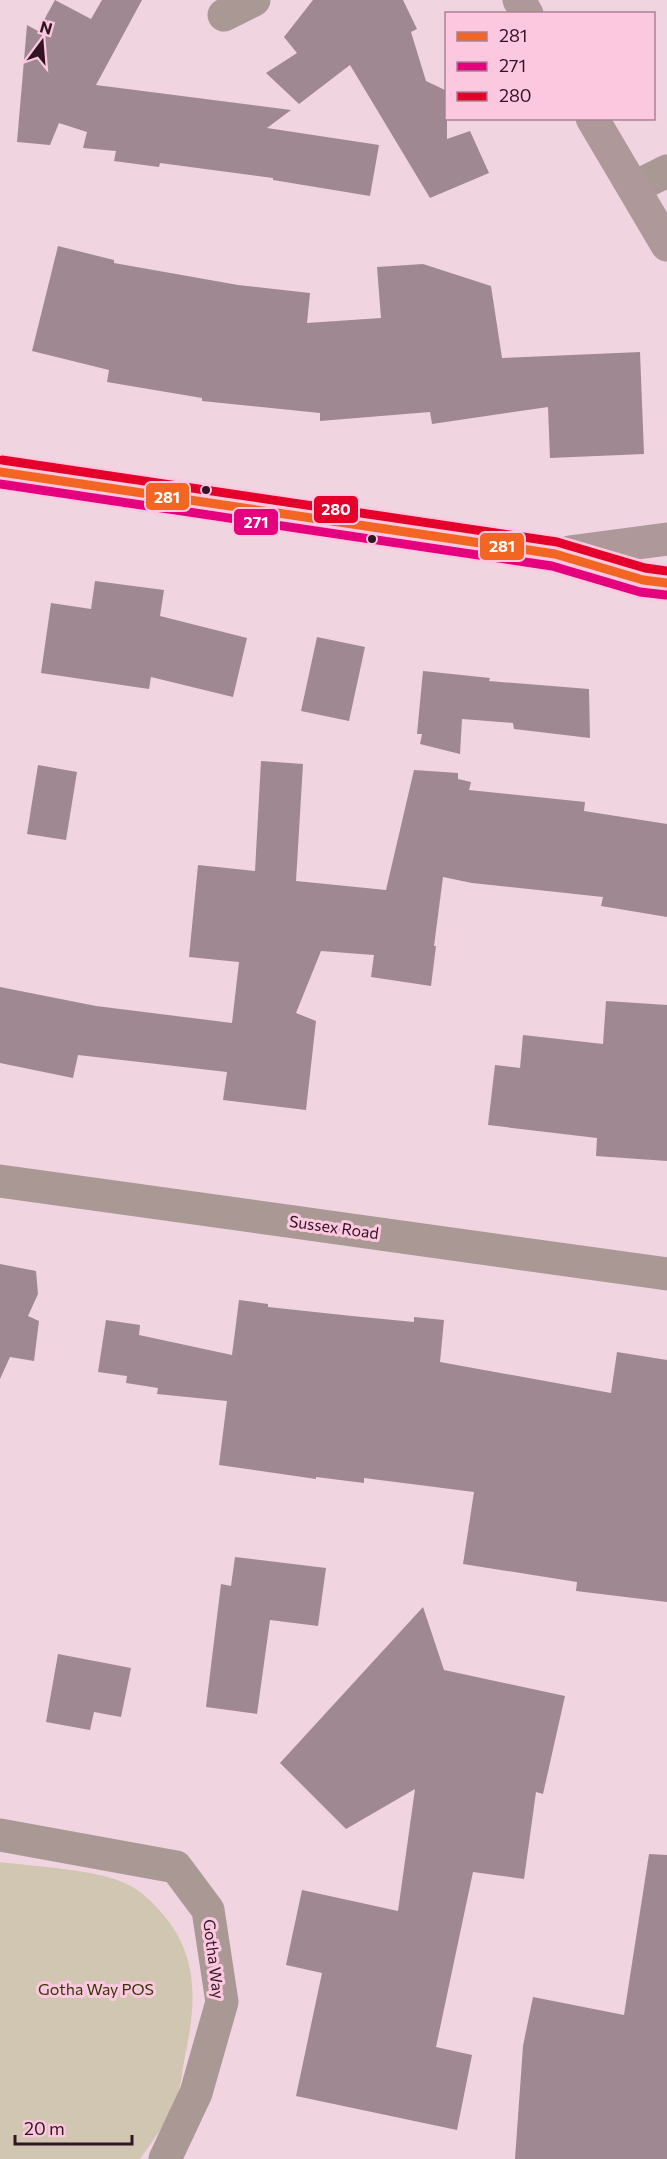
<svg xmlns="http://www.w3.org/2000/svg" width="667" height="2159" font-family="Commissioner,sans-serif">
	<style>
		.green { fill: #d1c6b1 }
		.building { fill: #9f8892 }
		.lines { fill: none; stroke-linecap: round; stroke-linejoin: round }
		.minor { stroke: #aa9895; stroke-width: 33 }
		.major { stroke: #af9899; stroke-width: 33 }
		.bus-1-casing { stroke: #fcc8df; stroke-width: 14 }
		.bus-2-casing { stroke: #fcc8df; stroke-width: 14 }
		.bus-3-casing { stroke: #fcc8df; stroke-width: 14 }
		.bus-1 { stroke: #f26522; stroke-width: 9 }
		.bus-2 { stroke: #e5007d; stroke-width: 9 }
		.bus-3 { stroke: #e4002b; stroke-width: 9 }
		.bus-dot { fill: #331424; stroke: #fcc8df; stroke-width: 2 }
		.labels { text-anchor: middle; stroke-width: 6; stroke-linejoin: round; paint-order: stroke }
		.street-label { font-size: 16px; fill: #331424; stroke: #fcc8df }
		.park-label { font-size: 16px; fill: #353604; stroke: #fcc8df }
		.line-badge { stroke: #fcc8df; stroke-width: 2 }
		.badge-label { font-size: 16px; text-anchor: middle; font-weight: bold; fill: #fff }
	</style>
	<rect width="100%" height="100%" fill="#f0d4e0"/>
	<path class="green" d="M0,1862C37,1867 97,1869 129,1885C141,1891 151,1901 160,1911C201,1956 196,2006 184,2061C182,2073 181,2085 177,2097C170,2119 153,2140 140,2159H0Z"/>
	<path class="building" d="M55,0L91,19L102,0H142L96,85L291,110L267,128L379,145L370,196L273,180V178L160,163L159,167L114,161L116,151L83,148L87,132L59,123L50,145L17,142L27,25L38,31Z
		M313,0H403L417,29L411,32L426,81L447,91V139L470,131L489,173L430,198L350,65L299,104L266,73L297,53L284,37Z
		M58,246L114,260V263L238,285L310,293L307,323L381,318L377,267L423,264L491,286L502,358L640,352L644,454L550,458L548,407L432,424L430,412L320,421V413L202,401V398L107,382L109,370L32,351Z
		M95,581L164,590L160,616L247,638L233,697L151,677L149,689L41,673L51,603L91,609Z
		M317,637L365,647L349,721L301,711Z
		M423,671L490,678L489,681L589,689L590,738L514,729L513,723L462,719L460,754L420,744L422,734H417Z
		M261,761L303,764L296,881L386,890L414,770L458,773V779L471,782L469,790L585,802L584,811L667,824V917L601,906L603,897L472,883L443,877L434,946H436L431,986L371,977L374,955L321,951L296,1013L316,1021L306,1110L223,1100L227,1072L78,1055L73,1078L0,1063V987L96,1006L232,1023L239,962L189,957L198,865L255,871Z
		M38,765L77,772L66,840L27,834Z
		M606,1001L667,1005V1161L596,1156L597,1138L488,1125L495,1065L520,1068L523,1035L603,1044Z
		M0,1264L36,1271L38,1294L28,1316L39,1321L34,1361L10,1357L0,1379Z
		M239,1300L268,1304V1307L352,1316L414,1322V1317L444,1320L440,1362L611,1393L617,1352L667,1360V1602L576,1591L577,1582L463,1564L474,1492L364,1478V1483L316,1477V1479L219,1465L227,1401L157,1394L158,1388L126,1383L127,1376L98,1372L106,1320L140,1325L139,1335L232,1355Z
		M235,1557L326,1568L318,1626L270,1620L257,1714L206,1707L221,1584L231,1586Z
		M423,1607L444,1670L565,1696L543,1794L536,1792L524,1879L473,1872L436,2047L472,2055L457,2130L296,2096L322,1973L286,1965L302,1890L398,1911L415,1789L346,1829L280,1763Z
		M58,1654L131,1668L121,1717L94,1712L90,1730L46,1722Z
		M649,1854L667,1855V2159H515L523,2046L533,1997L624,2015Z"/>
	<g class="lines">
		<path class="minor" d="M224,15L254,0
			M635,187L667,171
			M0,1181L667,1274
			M0,1835L176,1867L208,1910L222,2002L196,2093L165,2159"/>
		<path class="major" d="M519,0L527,14
			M592,118L667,245
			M0,472L555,554L643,580L667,583
			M569,552L667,539"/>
		<defs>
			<path id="bus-1" d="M0,472L555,554L643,580L667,583"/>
			<path id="bus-2" d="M0,484L552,566L640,592L666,595"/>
			<path id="bus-3" d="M2,460L557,542L645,568L667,571"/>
		</defs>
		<use href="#bus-1" class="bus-1-casing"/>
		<use href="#bus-2" class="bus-2-casing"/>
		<use href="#bus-3" class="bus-3-casing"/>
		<use href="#bus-1" class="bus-1"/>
		<use href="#bus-2" class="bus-2"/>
		<use href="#bus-3" class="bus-3"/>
	</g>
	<g class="bus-dot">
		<circle cx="206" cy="490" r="5"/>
		<circle cx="372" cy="539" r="5"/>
	</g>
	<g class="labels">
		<g class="street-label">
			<text transform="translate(334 1227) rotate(8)" y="6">Sussex Road</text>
			<text transform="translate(214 1959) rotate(83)" y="6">Gotha Way</text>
		</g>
		<g class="park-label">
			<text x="96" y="1995">Gotha Way POS</text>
		</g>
	</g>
	<g class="line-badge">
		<rect x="145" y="482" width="45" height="29" rx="6" fill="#f26522"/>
		<rect x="313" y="495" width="46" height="29" rx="6" fill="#e4002b"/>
		<rect x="233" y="508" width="46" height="28" rx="6" fill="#e5007d"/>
		<rect x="479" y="532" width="46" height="29" rx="6" fill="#f26522"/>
	</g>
	<g class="badge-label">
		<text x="167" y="503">281</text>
		<text x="336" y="515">280</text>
		<text x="256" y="528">271</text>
		<text x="502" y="552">281</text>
	</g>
	<rect x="445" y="12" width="210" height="108" fill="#fcc8df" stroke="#ac8094" stroke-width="1.5"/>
	<rect x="457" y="32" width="30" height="9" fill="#f26522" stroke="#ac8094" stroke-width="1.5"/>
	<text x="499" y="42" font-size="18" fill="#331424">281</text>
	<rect x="457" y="62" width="30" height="9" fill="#e5007d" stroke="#ac8094" stroke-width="1.5"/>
	<text x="499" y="72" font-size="18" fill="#331424">271</text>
	<rect x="457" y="92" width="30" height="9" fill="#e4002b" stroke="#ac8094" stroke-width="1.5"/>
	<text x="499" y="102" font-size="18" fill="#331424">280</text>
	<g transform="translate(42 42) rotate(16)" stroke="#fcc8df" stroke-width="4.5" paint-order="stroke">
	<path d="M0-4.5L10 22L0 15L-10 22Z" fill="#331424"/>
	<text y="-9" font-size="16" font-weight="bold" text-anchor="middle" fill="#331424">N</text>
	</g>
	<path d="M15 2135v9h117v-9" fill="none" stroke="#331424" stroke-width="3"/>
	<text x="24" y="2135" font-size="18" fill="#331424" stroke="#fcc8df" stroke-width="4.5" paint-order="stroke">20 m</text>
</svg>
